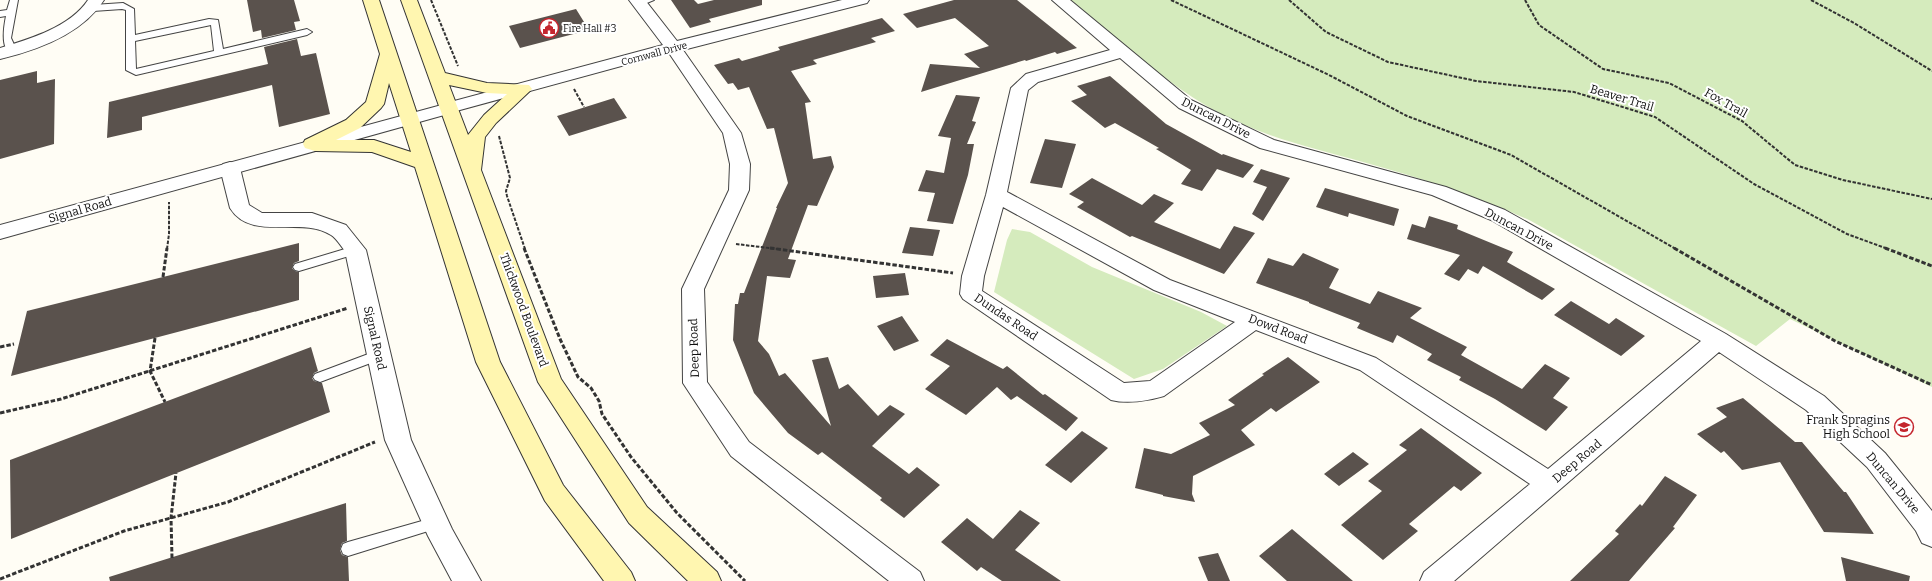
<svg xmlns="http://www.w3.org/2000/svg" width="1932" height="581" font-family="Bitter,serif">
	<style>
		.green { fill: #d5ebbd }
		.building { fill: #5a524d }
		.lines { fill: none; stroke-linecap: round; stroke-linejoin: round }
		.service-casing { stroke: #444; stroke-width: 2 }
		.minor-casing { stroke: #444; stroke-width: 2 }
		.tertiary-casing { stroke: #444; stroke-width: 2 }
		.secondary-casing { stroke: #333; stroke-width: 2 }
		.path-far1 { stroke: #333; stroke-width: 2; stroke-dasharray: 3.5 1.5; stroke-linecap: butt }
		.path { stroke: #333; stroke-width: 3; stroke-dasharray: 4.5 2; stroke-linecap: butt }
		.service { fill: #fff; fill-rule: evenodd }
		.minor { fill: #fff; fill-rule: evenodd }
		.tertiary { fill: #fff; fill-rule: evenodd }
		.secondary { fill: #fff6b0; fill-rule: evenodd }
		.labels { text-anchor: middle; stroke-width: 4; stroke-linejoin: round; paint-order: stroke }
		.far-poi-label { font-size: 10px; fill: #111; stroke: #fff; text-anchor: start }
		.far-street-label { font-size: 10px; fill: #111; stroke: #fff }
		.street-label { font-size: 12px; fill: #111; stroke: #fff }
		.poi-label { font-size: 12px; fill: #111; stroke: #fff; text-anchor: end }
	</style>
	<rect width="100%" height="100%" fill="#fffdf5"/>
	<path class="green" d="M1071,0H1932V387L1790,319L1756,346L1531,221C1477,196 1421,178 1363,162C1317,149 1268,138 1225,116C1168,87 1120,40 1071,0Z
		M1012,229L1030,232L1092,267L1201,312L1227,326L1163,369L1134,379L994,292L1007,240Z"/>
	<path class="building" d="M247,0H294L300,21L294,22L296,30L262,38L261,30L253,32Z
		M671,0H694L698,4L714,0H762V5L709,19L711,22L690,28Z
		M954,0H1017L1077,48L1057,54L1055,52L1026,61L1025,60L921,92L930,64L980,68L964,54L989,46L955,18L917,28L903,14Z
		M576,9L589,30L520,48L509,26Z
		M882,18L895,31L871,38L876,42L813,60L817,64L791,71L811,102L805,103L813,159L831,156L834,167L817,206L808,205L788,259L796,260L790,278L767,276L758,341L769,354L779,376L785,373L831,426L812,360L828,357L839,389L848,384L878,416L890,405L905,414L872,446L909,474L917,467L940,485L904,518L880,500L882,498L822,452L818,455L788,433L754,393L733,340L735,304H738L740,293H744L777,208H776L788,183L774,128L767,129L749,87L738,90L733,83L728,84L714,65L739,58L742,61L780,50L778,47Z
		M297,39L301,56L316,53L330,114L279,127L272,85L142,117V130L107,138L109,102L268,64L264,47Z
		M37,71V83L55,79L54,144L0,159V80Z
		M1110,76L1166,124L1222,155L1223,154L1254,165L1243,178L1217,169L1202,191L1181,184L1191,170L1156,149L1159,148L1115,123L1105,128L1071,101L1087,95L1077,86Z
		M956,95L980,97L972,121L976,122L967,144H974L968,175L953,224L927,221L935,193L918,191L926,170L944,173L951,138L938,136Z
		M614,98L627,118L569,136L557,116Z
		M1045,139L1076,144L1062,188L1030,183Z
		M1261,169L1290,178L1263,221L1252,214L1267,187L1253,182Z
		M1092,178L1142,205L1154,194L1174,203L1154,222L1220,249L1234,226L1255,233L1224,274L1132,236L1130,237L1077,207L1084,202L1069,194Z
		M1325,188L1399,209L1394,226L1349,213L1348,217L1316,207Z
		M1429,216L1458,225L1457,229L1513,252L1507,262L1555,289L1542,300L1483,266L1478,274L1468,269L1459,281L1444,274L1460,255L1407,239L1412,224L1425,228Z
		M910,227L940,230L933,256L902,253Z
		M299,243V261L294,263L292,268L295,271L299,272V300L11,376L27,311Z
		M1303,253L1339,269L1329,288L1370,304L1378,291L1422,308L1410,318L1467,347L1461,355L1522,389L1545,364L1570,378L1553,398L1568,407L1546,431L1495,399L1459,380L1461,377L1427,360L1432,354L1397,335L1393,343L1357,328L1360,323L1309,303V302L1256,283L1268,258L1293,266Z
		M905,273L909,295L876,298L873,276Z
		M1571,301L1609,324L1616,318L1645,336L1621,356L1554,315Z
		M902,316L919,341L894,351L877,326Z
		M947,339L1003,369L1007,366L1043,395L1045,394L1078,418L1066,431L1017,396L1011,400L997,387L966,415L925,389L950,366L930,355Z
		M311,347L318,371L314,373L312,378L314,381L322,383L330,412L11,539L10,460Z
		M1288,357L1320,382L1276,412L1271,408L1241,430L1255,445L1193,476L1192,494L1195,502L1163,496V495L1135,488L1144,448L1171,454L1210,435L1199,423L1235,405L1228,400L1264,375L1262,374Z
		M1743,398L1795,442H1802L1844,492H1846L1874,534L1824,532L1780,462L1742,470L1724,451L1721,453L1697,434L1727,417L1716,408Z
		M1421,428L1482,473L1461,491L1454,486L1409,524L1418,531L1383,560L1341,525L1382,491L1368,481L1407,450L1399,445Z
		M1082,431L1108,448L1071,483L1045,465Z
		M1353,452L1369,464L1339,486L1324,474Z
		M1665,476L1697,495L1673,527L1675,528L1629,581H1570L1619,534L1615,531L1640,504L1642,506Z
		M346,503L347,541L342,543L340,550L342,555L348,557L349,581H110L109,577Z
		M1020,510L1040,523L1015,550L1061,581H1002L981,567L977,571L941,542L967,518L993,539Z
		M1292,529L1353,581H1287L1259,556Z
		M1218,553L1230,581H1208L1198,557Z
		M1841,557L1910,576L1909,581H1846Z"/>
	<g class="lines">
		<defs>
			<path id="service" d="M10,0H18L11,38L17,51L12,54C0,50 4,26 6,16L0,17V11L7,10Z
				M640,0H654L642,5H636V1Z
				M123,3L134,9L135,35L209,19L218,20L223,49L307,29L312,32L307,35L136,75L126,70V10L122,9L93,11L89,8L93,5ZM211,25L214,51L136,69L135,41Z
				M355,246L359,247L361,250L359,253L299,271L295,270L293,267L295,264Z
				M379,350L384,352L385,355L384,358L320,382L315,380L313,377L315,374Z
				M436,517L441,519L443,523L441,527L348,556L343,554L341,549L343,544L348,542Z"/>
			<path id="minor" d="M88,0H104C82,34 38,50 0,59V48C30,39 70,27 88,0Z
				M629,0H645L677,41L842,0H869L867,3L683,50L741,133L750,164L749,190L704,289L707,382L749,442L920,572L924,581H889L731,456L683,383L682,289L729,190L730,164L723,133L669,53L449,113L443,112L440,108L443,104L663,45Z
				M1052,0H1070L1191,100L1274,140L1446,187L1505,210L1726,334L1824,396L1885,453L1932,511V547L1922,543L1916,531L1867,467L1806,410L1719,352L1454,581H1420L1424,572L1530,484L1360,370L1256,330L1164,396C1148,401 1127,404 1111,400L963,299L960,294L962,276L986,195L1011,88L1026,74L1110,50ZM1120,58L1179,108L1260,148L1432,195L1491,220L1701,341L1548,469L1376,358L1170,280L1007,192L1028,90L1038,82ZM1003,207L1154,290L1235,322L1150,381L1124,383L982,291L984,276Z
				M230,162L237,164L240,168L249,205L262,213H312L346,225L366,250L411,440L452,529L481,581H452L428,536L385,440L345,251C341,246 336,238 331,235C301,215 252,243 230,208L220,168L223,164Z"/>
			<path id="tertiary" d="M449,103L455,104L458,108L455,112L0,239V225Z"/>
			<path id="secondary" d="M363,0H379L500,362L563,485L631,572L635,581H604L545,501L476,362L415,167L372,152L315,151L305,148L303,144L305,140L346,120L366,102L380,54ZM389,83L411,152L374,140H336L360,128L381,108L384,104Z
				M401,0H417L445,73L487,83L529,85L532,89L496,123L485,137L481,170L561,379L647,507L717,572L721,581H688L629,523L538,382ZM449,85L487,93L507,94L484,115L468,135Z"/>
		</defs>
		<use href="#service" class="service-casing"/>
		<use href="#minor" class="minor-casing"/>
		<use href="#tertiary" class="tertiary-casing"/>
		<use href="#secondary" class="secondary-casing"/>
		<path class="path-far1" d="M431,0L458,66
			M1171,0L1329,75L1407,116L1511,155L1676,249
			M1289,0L1326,32L1388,62L1476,81L1574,92L1655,117L1754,184L1847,234L1888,249
			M1525,0L1539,25L1603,69L1669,83L1742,121L1795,165L1843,180L1932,199
			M1811,0L1854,23L1932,71
			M574,89L584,107
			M499,136L510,178L506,191L507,196L525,249
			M736,244L777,249
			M167,249L169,234V202"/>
		<path class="path" d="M524,248L560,339L578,377L591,388L599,401L602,414L631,457L677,513L745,581
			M770,248L953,273
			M1674,248L1835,341L1932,385
			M1885,248L1932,266
			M163,277L167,248
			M155,338L150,371L165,402
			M0,347L14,344
			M0,413L61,399L348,308
			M172,558L171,518L176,473
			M0,579L124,531L228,502L375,442"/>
		<use href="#service" class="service"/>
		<use href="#minor" class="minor"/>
		<use href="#tertiary" class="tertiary"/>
		<use href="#secondary" class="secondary"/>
	</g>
	<defs>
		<symbol id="civic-ring" viewBox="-11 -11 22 22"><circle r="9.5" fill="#fff" stroke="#c4262e" stroke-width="1.5"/><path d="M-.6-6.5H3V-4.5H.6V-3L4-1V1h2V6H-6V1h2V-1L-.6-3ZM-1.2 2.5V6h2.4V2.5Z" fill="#c4262e"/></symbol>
		<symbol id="school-ring" viewBox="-11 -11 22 22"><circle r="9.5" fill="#fff" stroke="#c4262e" stroke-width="1.5"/><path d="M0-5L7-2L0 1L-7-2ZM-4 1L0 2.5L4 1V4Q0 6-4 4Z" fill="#c4262e"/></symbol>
	</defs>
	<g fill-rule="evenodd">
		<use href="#civic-ring" x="538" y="17" width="22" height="22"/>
		<use href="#school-ring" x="1893" y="416" width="22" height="22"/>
	</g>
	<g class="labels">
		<g class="far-poi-label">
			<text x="563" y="32">Fire Hall #3</text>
		</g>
		<g class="far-street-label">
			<text transform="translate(654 53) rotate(-15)" y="4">Cornwall Drive</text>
		</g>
		<g class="street-label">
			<text transform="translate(1622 98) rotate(17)" y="4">Beaver Trail</text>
			<text transform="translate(1726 103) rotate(29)" y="4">Fox Trail</text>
			<text transform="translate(1216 118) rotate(27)" y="4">Duncan Drive</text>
			<text transform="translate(80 210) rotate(-16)" y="4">Signal Road</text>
			<text transform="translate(1519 229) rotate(28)" y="4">Duncan Drive</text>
			<text transform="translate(524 310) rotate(70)" y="4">Thickwood Boulevard</text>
			<text transform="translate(1006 317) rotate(34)" y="4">Dundas Road</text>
			<text transform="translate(1278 329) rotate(21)" y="4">Dowd Road</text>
			<text transform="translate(375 338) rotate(77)" y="4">Signal Road</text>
			<text transform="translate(694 348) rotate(-92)" y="4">Deep Road</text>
			<text transform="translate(1577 461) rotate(-40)" y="4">Deep Road</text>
			<text transform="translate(1893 483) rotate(50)" y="4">Duncan Drive</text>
		</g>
		<g class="poi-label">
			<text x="1890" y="424">Frank Spragins<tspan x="1890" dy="14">High School</tspan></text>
		</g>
	</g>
</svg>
